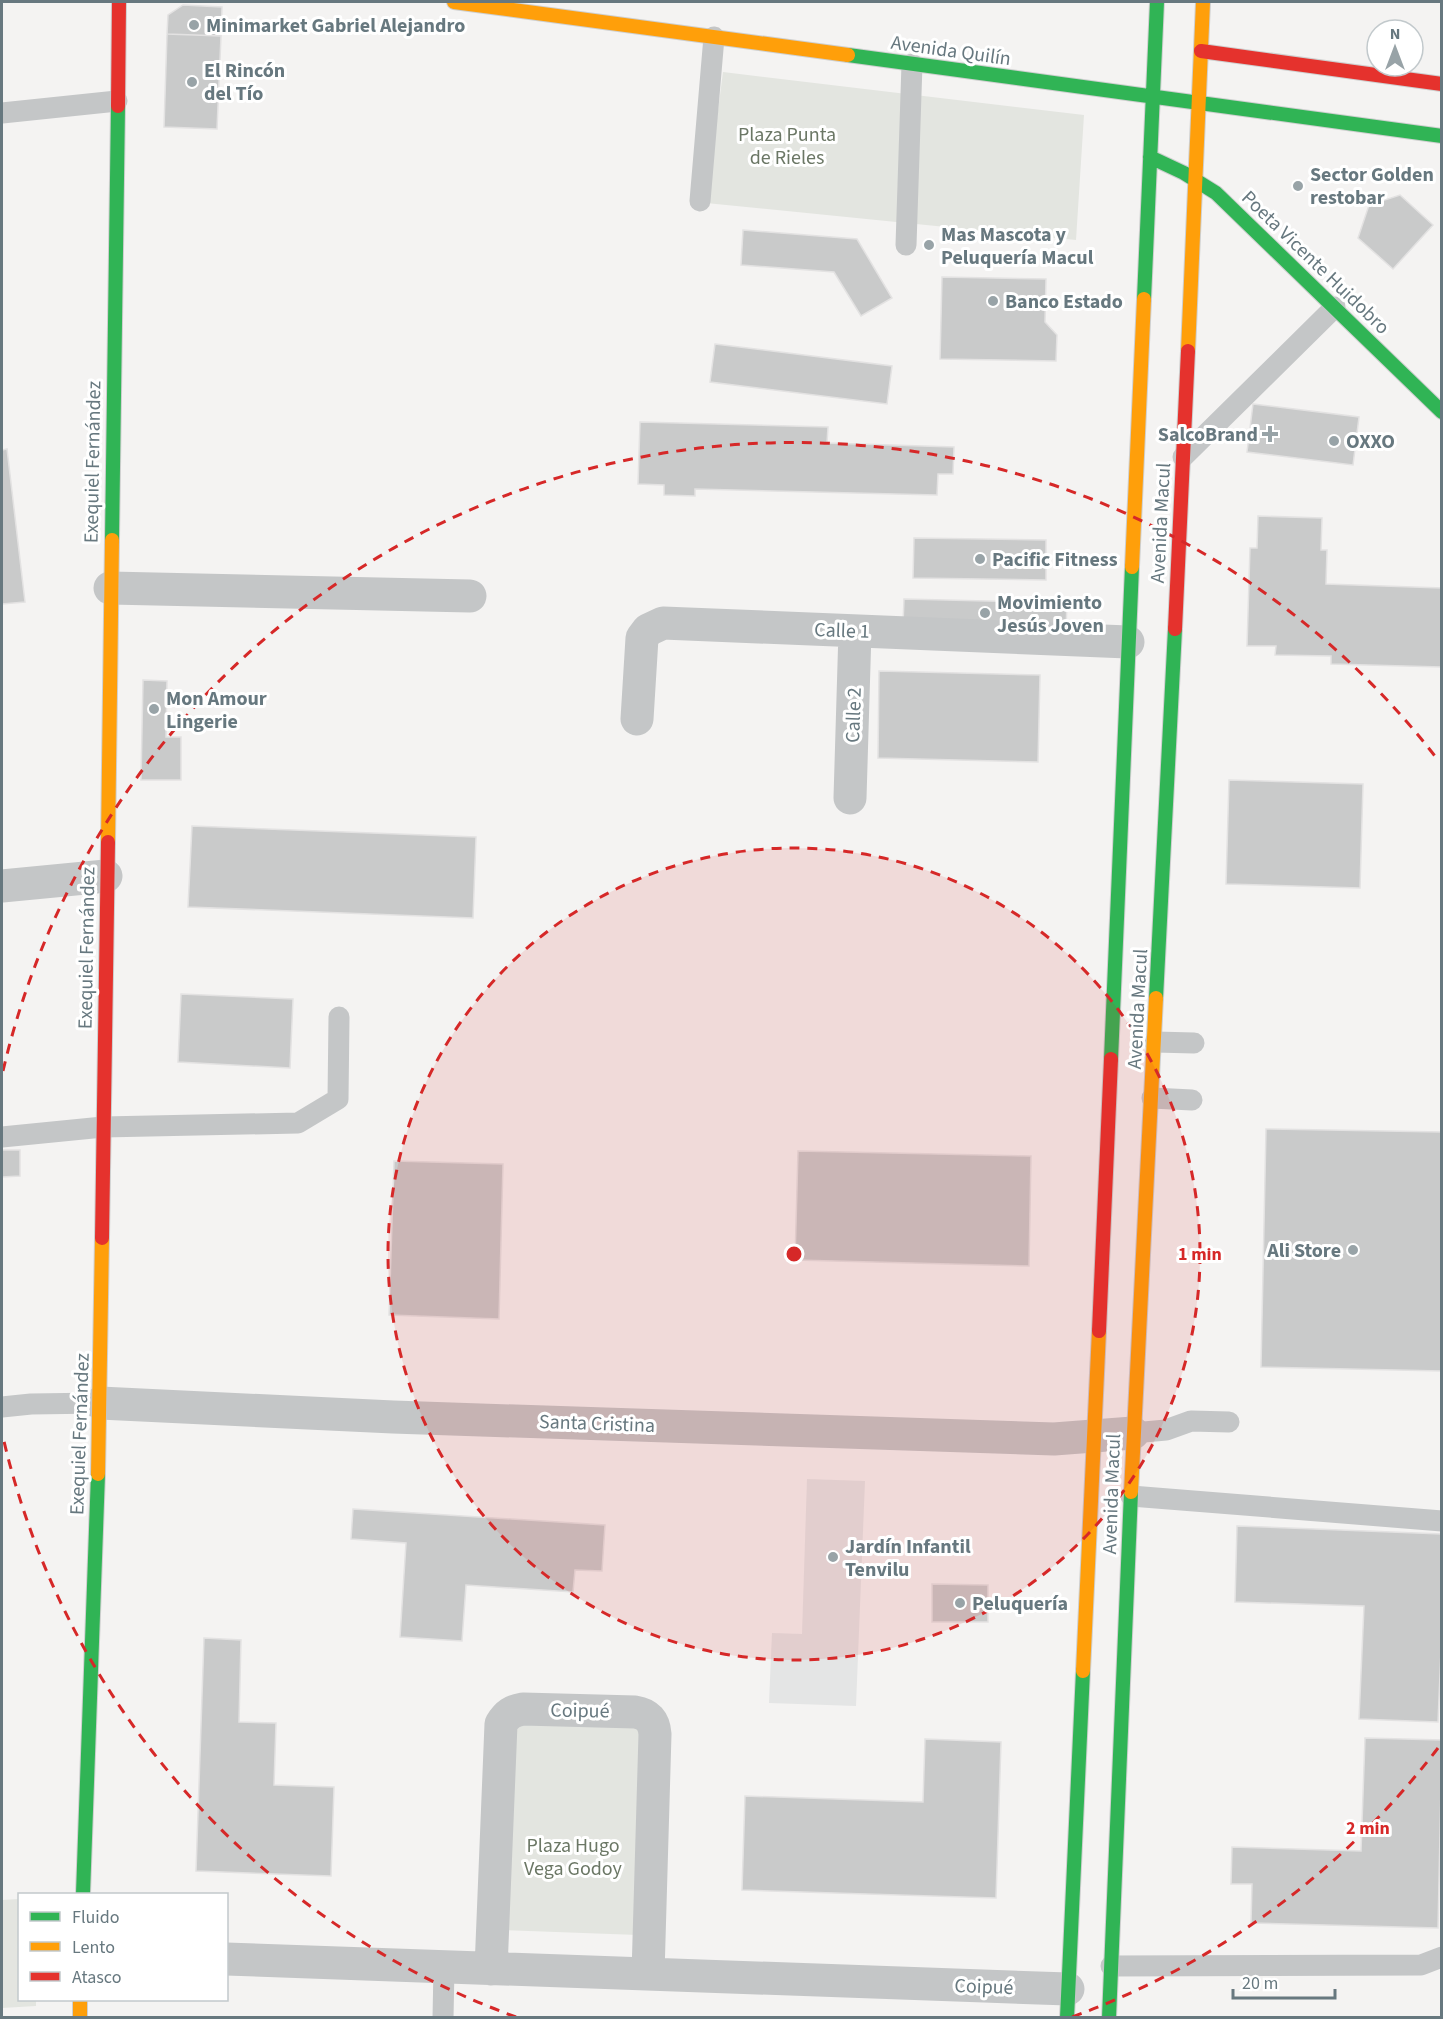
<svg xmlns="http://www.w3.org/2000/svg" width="1443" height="2019" font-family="'Source Sans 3',sans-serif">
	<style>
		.built { fill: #e4e5e5 }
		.green { fill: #e3e5e0 }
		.building { fill: #c9caca; stroke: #e3e2e2; stroke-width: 1.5 }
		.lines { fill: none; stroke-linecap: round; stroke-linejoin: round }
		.fast-casing { stroke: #cecfcf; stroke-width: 16 }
		.slow-casing { stroke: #cecfcf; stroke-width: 16 }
		.jam-casing { stroke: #cecfcf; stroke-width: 16 }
		.lane { stroke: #c4c6c7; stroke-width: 21 }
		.street { stroke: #c4c6c7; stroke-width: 33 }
		.fast { stroke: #30b455; stroke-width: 14 }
		.slow { stroke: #ff9f0a; stroke-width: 14 }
		.jam { stroke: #e5322d; stroke-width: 14 }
		.ring { fill: none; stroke: #d62828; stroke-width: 3; stroke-dasharray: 10 8 }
		.poi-dot { fill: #98a3a7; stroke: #fff; stroke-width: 2 }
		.labels { text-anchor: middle; stroke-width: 6; stroke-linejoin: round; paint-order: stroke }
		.poi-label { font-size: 20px; font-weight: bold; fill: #67787f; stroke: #fff; text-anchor: start }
		.street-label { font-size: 20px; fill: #67787f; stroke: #fff }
		.park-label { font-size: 20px; fill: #6b7765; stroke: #fff }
		.centre { fill: #d62828; stroke: #fff; stroke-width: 3 }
		.ring-label { font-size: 18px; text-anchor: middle; font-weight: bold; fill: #d62828; stroke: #fff; stroke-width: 6; stroke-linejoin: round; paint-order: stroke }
	</style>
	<rect width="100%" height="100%" fill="#f4f3f2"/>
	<path class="built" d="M807,1479L865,1481L856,1706L769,1703L772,1633L802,1634Z"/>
	<path class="green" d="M723,72L1084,115L1076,240L706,203Z
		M510,1719L645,1724L638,1935L503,1930Z
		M19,1899L20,2000H36V2006L2,2008V1900Z"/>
	<path class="building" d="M183,5L222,7L221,36L167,34L168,15Z
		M167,34L221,36L217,129L164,127Z
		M1400,195L1433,225L1393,269L1358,238L1369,205Z
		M743,230L857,239L892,298L861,316L834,272L741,265Z
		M942,277L1046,279L1045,322L1057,335L1056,361L940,359Z
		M715,344L892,366L887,404L710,382Z
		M1253,404L1359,417L1353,465L1247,452Z
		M640,422L828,427L827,443L954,447L953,474H938L937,495L695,489V496L664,495V485L638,484Z
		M7,449L25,602L2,604V450Z
		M1258,516L1322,518L1321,550H1327L1326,584L1442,588V667L1331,664V656L1275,655L1276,646H1247L1250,548H1257Z
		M914,538L1046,540V580L913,578Z
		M904,599L1067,603L1066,629L903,624Z
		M879,671L1040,675L1038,762L878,758Z
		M143,680L167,681L166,737H181V780H141Z
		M1229,780L1363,784L1360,888L1226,884Z
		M192,826L476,837L473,918L188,907Z
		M181,994L293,999L290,1068L178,1062Z
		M1266,1129L1442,1132V1371L1261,1367Z
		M2,1150H20V1176L2,1177Z
		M798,1151L1031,1156L1029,1266L795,1260Z
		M394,1161L503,1164L499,1319L389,1315Z
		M353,1509L605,1525L602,1571L575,1570L573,1592L466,1585L462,1641L400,1637L406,1543L351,1539Z
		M1237,1526L1442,1534V1627L1438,1722L1359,1719L1364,1606L1235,1602Z
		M932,1584L988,1585V1622H932Z
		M204,1638L241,1640L239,1722L276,1723L274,1785L334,1787L331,1876L196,1871Z
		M1365,1738L1442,1740L1438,1928L1251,1923L1252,1884H1231L1232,1847L1361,1851Z
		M925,1739L1001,1742L996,1898L742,1890L745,1796L923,1802Z"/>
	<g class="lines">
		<defs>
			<path id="fast" d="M848,55L1442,136
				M1150,157L1184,173L1216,193L1442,412
				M1144,299L1157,2
				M112,540L118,106
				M1156,998L1175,629
				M1111,1059L1132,567
				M83,1894L98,1474
				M1067,2018L1083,1671
				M1109,2018L1131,1492"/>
			<path id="slow" d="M454,2L848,55
				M1188,351L1203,2
				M1132,567L1144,299
				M108,842L112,540
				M98,1474L102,1238
				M1131,1492L1156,998
				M1083,1671L1099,1331
				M80,2000V2018"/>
			<path id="jam" d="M1201,51L1442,84
				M118,106L119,2
				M1175,629L1188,351
				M102,1238L108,842
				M1099,1331L1111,1059"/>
		</defs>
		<use href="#fast" class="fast-casing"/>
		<use href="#slow" class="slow-casing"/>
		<use href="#jam" class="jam-casing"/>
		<path class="lane" d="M2,113L117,101
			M700,201L714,37
			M906,245L912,64
			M1183,457L1335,307
			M1155,1042L1194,1043
			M1152,1098L1192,1100
			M2,1137L103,1127L298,1123L338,1099L339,1017
			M2,1407L31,1404L100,1403
			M1133,1433L1166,1430L1191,1421L1229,1422
			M1131,1496L1442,1521
			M1111,1966L1421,1965L1442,1957
			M443,2018L444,1967"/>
		<path class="street" d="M110,588L470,596
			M637,719L642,638L648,630L663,623L1128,642
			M850,798L855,631
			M2,886L106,876
			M100,1403L393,1417L1054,1439L1133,1433
			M226,1959L1068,1989
			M491,1969L501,1724C507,1714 512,1711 523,1709L635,1712C648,1714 654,1721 655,1734L648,1974"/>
		<use href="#fast" class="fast"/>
		<use href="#slow" class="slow"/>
		<use href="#jam" class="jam"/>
	</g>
	<circle cx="794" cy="1254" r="406" fill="#d62828" fill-opacity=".12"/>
	<g class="ring">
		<circle cx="794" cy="1254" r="406"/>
		<path d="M1438 1748A812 812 0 0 1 1072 2017M516 2017A812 812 0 0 1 3 1437M3 1071A812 812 0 0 1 1438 760"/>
	</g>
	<g class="poi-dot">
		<circle cx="194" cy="25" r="6"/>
		<circle cx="192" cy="82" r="6"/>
		<circle cx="1298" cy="186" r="6"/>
		<circle cx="929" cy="245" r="6"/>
		<circle cx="993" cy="301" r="6"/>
		<path d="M1267 425h6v6h6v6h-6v6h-6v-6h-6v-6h6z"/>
		<circle cx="1334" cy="441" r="6"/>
		<circle cx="980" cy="559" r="6"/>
		<circle cx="985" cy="613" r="6"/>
		<circle cx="154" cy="709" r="6"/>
		<circle cx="1353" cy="1250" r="6"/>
		<circle cx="833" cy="1557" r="6"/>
		<circle cx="960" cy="1603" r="6"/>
	</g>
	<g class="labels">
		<g class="poi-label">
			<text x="206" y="32">Minimarket Gabriel Alejandro</text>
			<text x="204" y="77">El Rincón<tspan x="204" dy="23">del Tío</tspan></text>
			<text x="1310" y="181">Sector Golden<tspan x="1310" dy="23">restobar</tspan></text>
			<text x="941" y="241">Mas Mascota y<tspan x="941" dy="23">Peluquería Macul</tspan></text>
			<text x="1005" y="308">Banco Estado</text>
			<text x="1258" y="441" text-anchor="end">SalcoBrand</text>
			<text x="1346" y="448">OXXO</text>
			<text x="992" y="566">Pacific Fitness</text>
			<text x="997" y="609">Movimiento<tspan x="997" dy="23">Jesús Joven</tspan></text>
			<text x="166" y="705">Mon Amour<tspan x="166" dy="23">Lingerie</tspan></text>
			<text x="1341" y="1257" text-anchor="end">Ali Store</text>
			<text x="845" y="1553">Jardín Infantil<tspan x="845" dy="23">Tenvilu</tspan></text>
			<text x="972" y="1610">Peluquería</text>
		</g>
		<g class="street-label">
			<text transform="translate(951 50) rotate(8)" y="7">Avenida Quilín</text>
			<text transform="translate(1316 262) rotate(44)" y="7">Poeta Vicente Huidobro</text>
			<text transform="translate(92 462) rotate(-89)" y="7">Exequiel Fernández</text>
			<text transform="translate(1160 523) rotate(-87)" y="7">Avenida Macul</text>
			<text transform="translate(842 630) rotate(2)" y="7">Calle 1</text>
			<text transform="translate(853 715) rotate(-88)" y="7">Calle 2</text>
			<text transform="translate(86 948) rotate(-89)" y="7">Exequiel Fernández</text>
			<text transform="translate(1137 1009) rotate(-87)" y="7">Avenida Macul</text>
			<text transform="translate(597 1423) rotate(2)" y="7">Santa Cristina</text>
			<text transform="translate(79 1434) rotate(-88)" y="7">Exequiel Fernández</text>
			<text transform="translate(1111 1494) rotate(-88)" y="7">Avenida Macul</text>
			<text transform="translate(580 1710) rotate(1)" y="7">Coipué</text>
			<text transform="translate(984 1986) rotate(2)" y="7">Coipué</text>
		</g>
		<g class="park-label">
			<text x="787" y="141">Plaza Punta<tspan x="787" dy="23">de Rieles</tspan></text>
			<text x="573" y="1852">Plaza Hugo<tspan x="573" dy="23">Vega Godoy</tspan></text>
		</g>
	</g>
	<circle cx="794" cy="1254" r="9" class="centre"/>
	<g class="ring-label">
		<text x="1200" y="1260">1 min</text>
		<text x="1368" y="1834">2 min</text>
	</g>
	<rect width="1443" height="2019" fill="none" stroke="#67787f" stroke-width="6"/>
	<rect x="18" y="1893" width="210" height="108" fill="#ffffff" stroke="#c2c9cc" stroke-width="1.5"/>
	<rect x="30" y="1912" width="30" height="9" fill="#30b455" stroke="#c2c9cc" stroke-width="1.5"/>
	<text x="72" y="1923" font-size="18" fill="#67787f">Fluido</text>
	<rect x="30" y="1942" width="30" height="9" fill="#ff9f0a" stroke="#c2c9cc" stroke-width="1.5"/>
	<text x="72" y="1953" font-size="18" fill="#67787f">Lento</text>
	<rect x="30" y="1972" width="30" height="9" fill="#e5322d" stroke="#c2c9cc" stroke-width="1.5"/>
	<text x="72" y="1983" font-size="18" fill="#67787f">Atasco</text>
	<g transform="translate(1395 48)"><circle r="28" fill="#ffffff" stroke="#c2c9cc" stroke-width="1.5"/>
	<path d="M0-4.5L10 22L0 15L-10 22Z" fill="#98a3a7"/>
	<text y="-9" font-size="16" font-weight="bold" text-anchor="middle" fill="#67787f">N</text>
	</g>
	<path d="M1233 1989v9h102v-9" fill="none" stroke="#67787f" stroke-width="3"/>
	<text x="1242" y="1989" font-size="18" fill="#67787f" stroke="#ffffff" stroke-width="4.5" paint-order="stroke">20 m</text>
</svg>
